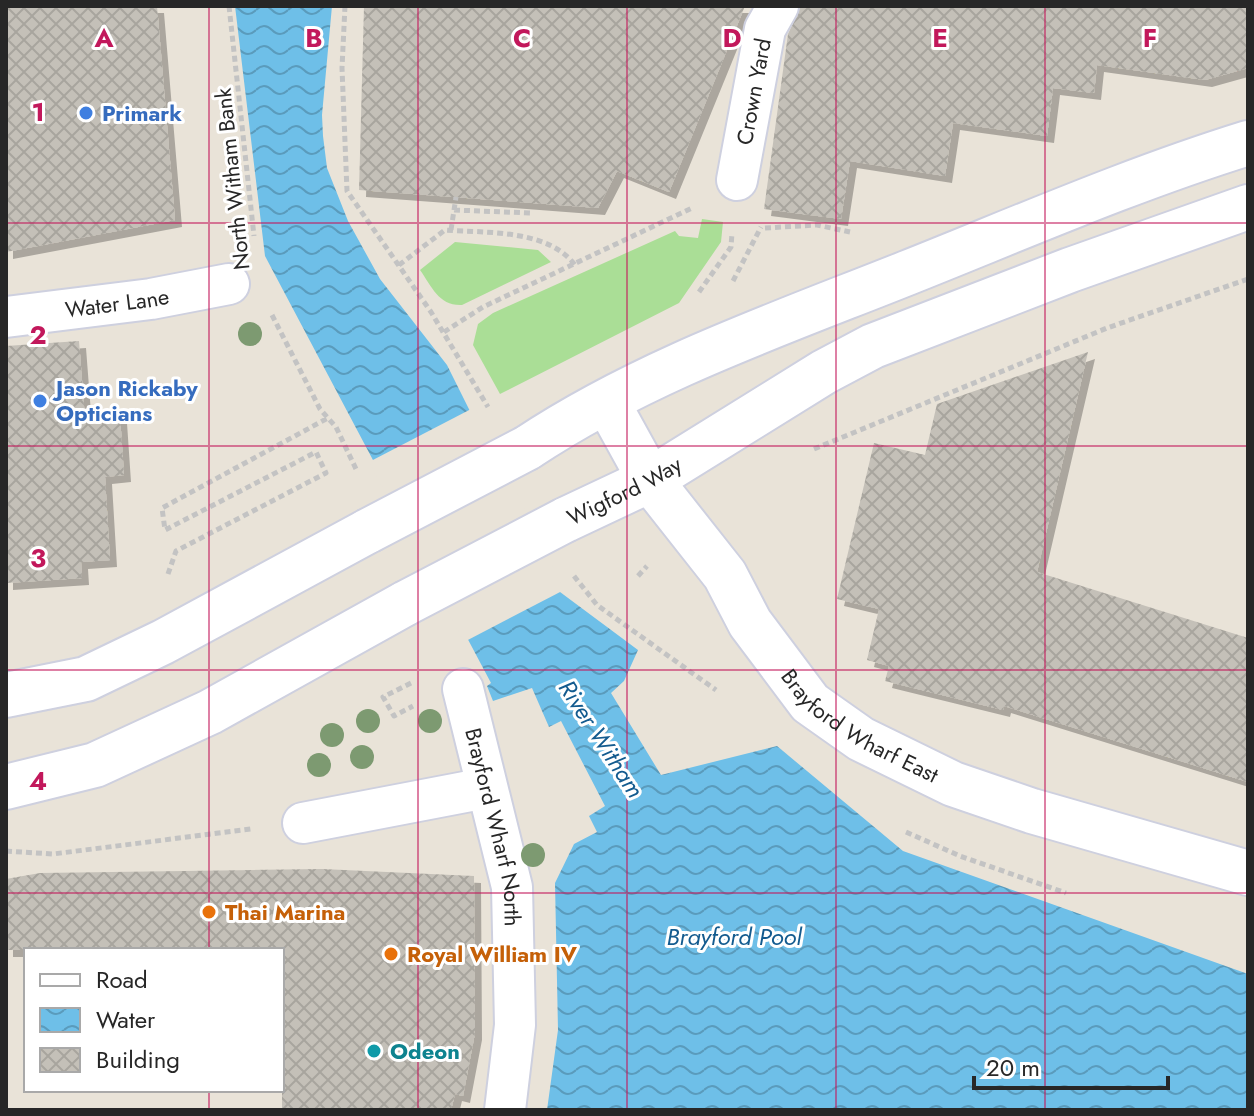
<svg xmlns="http://www.w3.org/2000/svg" width="1254" height="1116" font-family="Jost,sans-serif">
	<style>
		.garden { fill: #aade96 }
		.water { fill: url(#water-waves) }
		.pier { fill: #e9e3d8 }
		.building { fill: url(#building-cross-hatch); filter: url(#shadow) }
		.lines { fill: none; stroke-linecap: round; stroke-linejoin: round }
		.pedestrian-casing { stroke: #ced0df; stroke-width: 44 }
		.minor-casing { stroke: #ced0df; stroke-width: 48 }
		.secondary-casing { stroke: #ced0df; stroke-width: 48 }
		.path { stroke: #c3c3c3; stroke-width: 5; stroke-dasharray: 6 4; stroke-linecap: butt }
		.pedestrian { stroke: #fff; stroke-width: 40 }
		.minor { stroke: #fff; stroke-width: 44 }
		.secondary { stroke: #fff; stroke-width: 44 }
		.secondary-bridge-casing { stroke: #ced0df; stroke-width: 48; stroke-linecap: butt }
		.secondary-bridge { stroke: #fff; stroke-width: 44 }
		.tree { fill: #7d9a71 }
		.grid { fill: none; stroke: #c2185b; stroke-width: 2; stroke-opacity: 0.55 }
		.shop-dot { fill: #3f7fe0; stroke: #fff; stroke-width: 3 }
		.food-dot { fill: #e8710a; stroke: #fff; stroke-width: 3 }
		.culture-dot { fill: #0f9aa8; stroke: #fff; stroke-width: 3 }
		.labels { text-anchor: middle; stroke-width: 6; stroke-linejoin: round; paint-order: stroke }
		.street-label { font-size: 22px; fill: #272727; stroke: #fff }
		.shop-label { font-size: 22px; font-weight: bold; fill: #366cbe; stroke: #fff; text-anchor: start }
		.food-label { font-size: 22px; font-weight: bold; fill: #c56008; stroke: #fff; text-anchor: start }
		.culture-label { font-size: 22px; font-weight: bold; fill: #0d838f; stroke: #fff; text-anchor: start }
		.water-label { font-size: 24px; font-style: italic; fill: #135b8f; stroke: #fff }
		.grid-label { font-size: 26px; text-anchor: middle; font-weight: bold; fill: #c2185b; stroke: #fff; stroke-width: 6; stroke-linejoin: round; paint-order: stroke }
	</style>
	<defs>
		<pattern id="water-waves" width="16" height="10" patternUnits="userSpaceOnUse" patternTransform="scale(2)"><rect width="16" height="10" fill="#6ebfe8"/><path d="M0 5q4-4 8 0t8 0" fill="none" stroke="#5a9bbc"/></pattern>
		<pattern id="building-cross-hatch" width="8" height="8" patternUnits="userSpaceOnUse" patternTransform="scale(2)"><rect width="8" height="8" fill="#c4c0b8"/><path d="M0 0l8 8M0 8l8-8" fill="none" stroke="#a8a59e"/></pattern>
		<filter id="shadow"><feDropShadow dx="7" dy="7" stdDeviation="0" flood-color="#0004"/></filter>
	</defs>
	<rect width="100%" height="100%" fill="#e9e3d8"/>
	<path class="garden" d="M702,219L723,222L721,242L679,303L500,394L473,345L478,324L493,313L675,231L679,236L698,238Z
		M455,242L538,250L551,262L462,305C439,306 432,287 420,270Z"/>
	<path class="water" d="M235,6H332L322,115L323,136L327,168L348,221L380,279L447,365L560,592L638,650L624,681L611,693L661,775L777,746L903,851L1248,974V1110H547L558,1030L555,883L574,844L597,832L589,816L605,806L561,721L549,727L532,688L493,701L487,686L491,683L265,256Z"/>
	<path class="pier" d="M475,407L564,590L464,642L369,462Z"/>
	<path class="building" d="M6,6H157L175,220L6,252Z
		M364,6H745L669,192L617,171L598,208L359,190Z
		M801,6H1248V68L1205,80L1097,65L1094,93L1053,88L1047,136L953,123L945,176L850,161L841,219L764,209L788,34Z
		M79,341L85,419L120,416L124,475L105,477L110,560L81,562L82,578L6,583V346Z
		M1088,352L1037,572L1248,638V782L1004,706L1003,710L885,681L889,666L867,660L879,609L837,599L874,443L925,455L937,404Z
		M322,869L474,876L475,1033L463,1096L455,1094L451,1110H282V950H6V879L40,873Z"/>
	<g class="lines">
		<defs>
			<g id="pedestrian">
				<path id="s1" d="M737,180L765,29L778,6"/>
				<path id="s2" d="M6,317L151,299L229,284"/>
				<path id="s3" d="M463,689L512,887L515,1025L505,1110"/>
				<path d="M303,823L486,788"/>
			</g>
			<g id="minor">
				<path id="s4" d="M607,402L650,480L725,575L750,623L810,703L861,739L953,784L1032,811L1248,873"/>
			</g>
			<g id="secondary">
				<path d="M527,448C643,371 779,324 907,273C1020,228 1132,179 1248,143"/>
				<path id="s5" d="M565,520L650,480L824,372L873,346L1070,270L1248,207"/>
				<path d="M6,695L86,679L163,642L368,531"/>
				<path d="M6,787L95,765L210,712L406,603"/>
			</g>
		</defs>
		<use href="#pedestrian" class="pedestrian-casing"/>
		<use href="#minor" class="minor-casing"/>
		<use href="#secondary" class="secondary-casing"/>
		<path class="path" d="M229,6L254,236
			M345,6L342,68L347,191L431,312L488,407
			M454,210L531,213
			M765,228L817,225L850,232
			M451,230L456,197
			M399,265L445,230C486,233 548,229 575,265
			M733,281L761,227
			M699,292L731,247L732,233
			M272,315L320,409L336,427L356,469
			M444,332L483,307L692,208
			M814,449L1107,328L1248,279
			M168,574L176,551L326,473L316,452L165,530L162,508L328,418
			M574,576L597,605L716,690
			M638,576L647,566
			M411,683L383,697L394,716L413,706
			M906,832L960,856L1066,893
			M6,851L53,854L251,829"/>
		<use href="#pedestrian" class="pedestrian"/>
		<use href="#minor" class="minor"/>
		<use href="#secondary" class="secondary"/>
		<defs>
			<path id="secondary-bridge" d="M368,531L527,448
				M406,603L565,520"/>
		</defs>
		<use href="#secondary-bridge" class="secondary-bridge-casing"/>
		<use href="#secondary-bridge" class="secondary-bridge"/>
	</g>
	<g class="tree">
		<circle cx="250" cy="334" r="12"/>
		<circle cx="368" cy="721" r="12"/>
		<circle cx="430" cy="721" r="12"/>
		<circle cx="332" cy="735" r="12"/>
		<circle cx="362" cy="757" r="12"/>
		<circle cx="319" cy="765" r="12"/>
		<circle cx="533" cy="855" r="12"/>
	</g>
	<path class="grid" d="M209,6V950M418,6V1110M627,6V1110M836,6V1110M1045,6V1110M6,223H1248M6,446H1248M6,670H1248M6,893H1248M209,1090V1110"/>
	<g class="shop-dot">
		<circle cx="86" cy="113" r="8"/>
		<circle cx="40" cy="401" r="8"/>
	</g>
	<g class="food-dot">
		<circle cx="209" cy="912" r="8"/>
		<circle cx="391" cy="954" r="8"/>
	</g>
	<circle class="culture-dot" cx="374" cy="1051" r="8"/>
	<g class="labels">
		<g class="street-label">
			<text dy="8" stroke="none"><textPath href="#s1" startOffset="90">Crown Yard</textPath></text>
			<text transform="translate(232 179) rotate(-96)" y="8">North Witham Bank</text>
			<text dy="8" stroke="none"><textPath href="#s2" startOffset="112">Water Lane</textPath></text>
			<text dy="8" stroke="none"><textPath href="#s5" startOffset="66">Wigford Way</textPath></text>
			<text dy="8" stroke="none"><textPath href="#s4" startOffset="418">Brayford Wharf East</textPath></text>
			<text dy="8" stroke="none"><textPath href="#s3" startOffset="142">Brayford Wharf North</textPath></text>
		</g>
		<g class="shop-label">
			<text x="102" y="121">Primark</text>
			<text x="56" y="396">Jason Rickaby<tspan x="56" dy="25">Opticians</tspan></text>
		</g>
		<g class="food-label">
			<text x="225" y="920">Thai Marina</text>
			<text x="407" y="962">Royal William IV</text>
		</g>
		<g class="culture-label">
			<text x="390" y="1059">Odeon</text>
		</g>
		<g class="water-label">
			<text transform="translate(601 739) rotate(57)" y="8">River Witham</text>
			<text x="734" y="945">Brayford Pool</text>
		</g>
	</g>
	<g class="grid-label">
		<text x="104" y="47">A</text>
		<text x="314" y="47">B</text>
		<text x="522" y="47">C</text>
		<text x="732" y="47">D</text>
		<text x="940" y="47">E</text>
		<text x="1150" y="47">F</text>
		<text x="38" y="121">1</text>
		<text x="38" y="344">2</text>
		<text x="38" y="567">3</text>
		<text x="38" y="790">4</text>
	</g>
	<rect width="1254" height="1116" fill="none" stroke="#272727" stroke-width="16"/>
	<rect x="24" y="948" width="260" height="144" fill="#ffffff" stroke="#a9a9a9" stroke-width="2"/>
	<rect x="40" y="974" width="40" height="12" fill="#ffffff" stroke="#a9a9a9" stroke-width="2"/>
	<text x="96" y="988" font-size="24" fill="#272727">Road</text>
	<rect x="40" y="1008" width="40" height="24" fill="url(#water-waves)" stroke="#a9a9a9" stroke-width="2"/>
	<text x="96" y="1028" font-size="24" fill="#272727">Water</text>
	<rect x="40" y="1048" width="40" height="24" fill="url(#building-cross-hatch)" stroke="#a9a9a9" stroke-width="2"/>
	<text x="96" y="1068" font-size="24" fill="#272727">Building</text>
	<path d="M974 1076v12h194v-12" fill="none" stroke="#272727" stroke-width="4"/>
	<text x="986" y="1076" font-size="24" fill="#272727" stroke="#ffffff" stroke-width="6" paint-order="stroke">20 m</text>
</svg>
